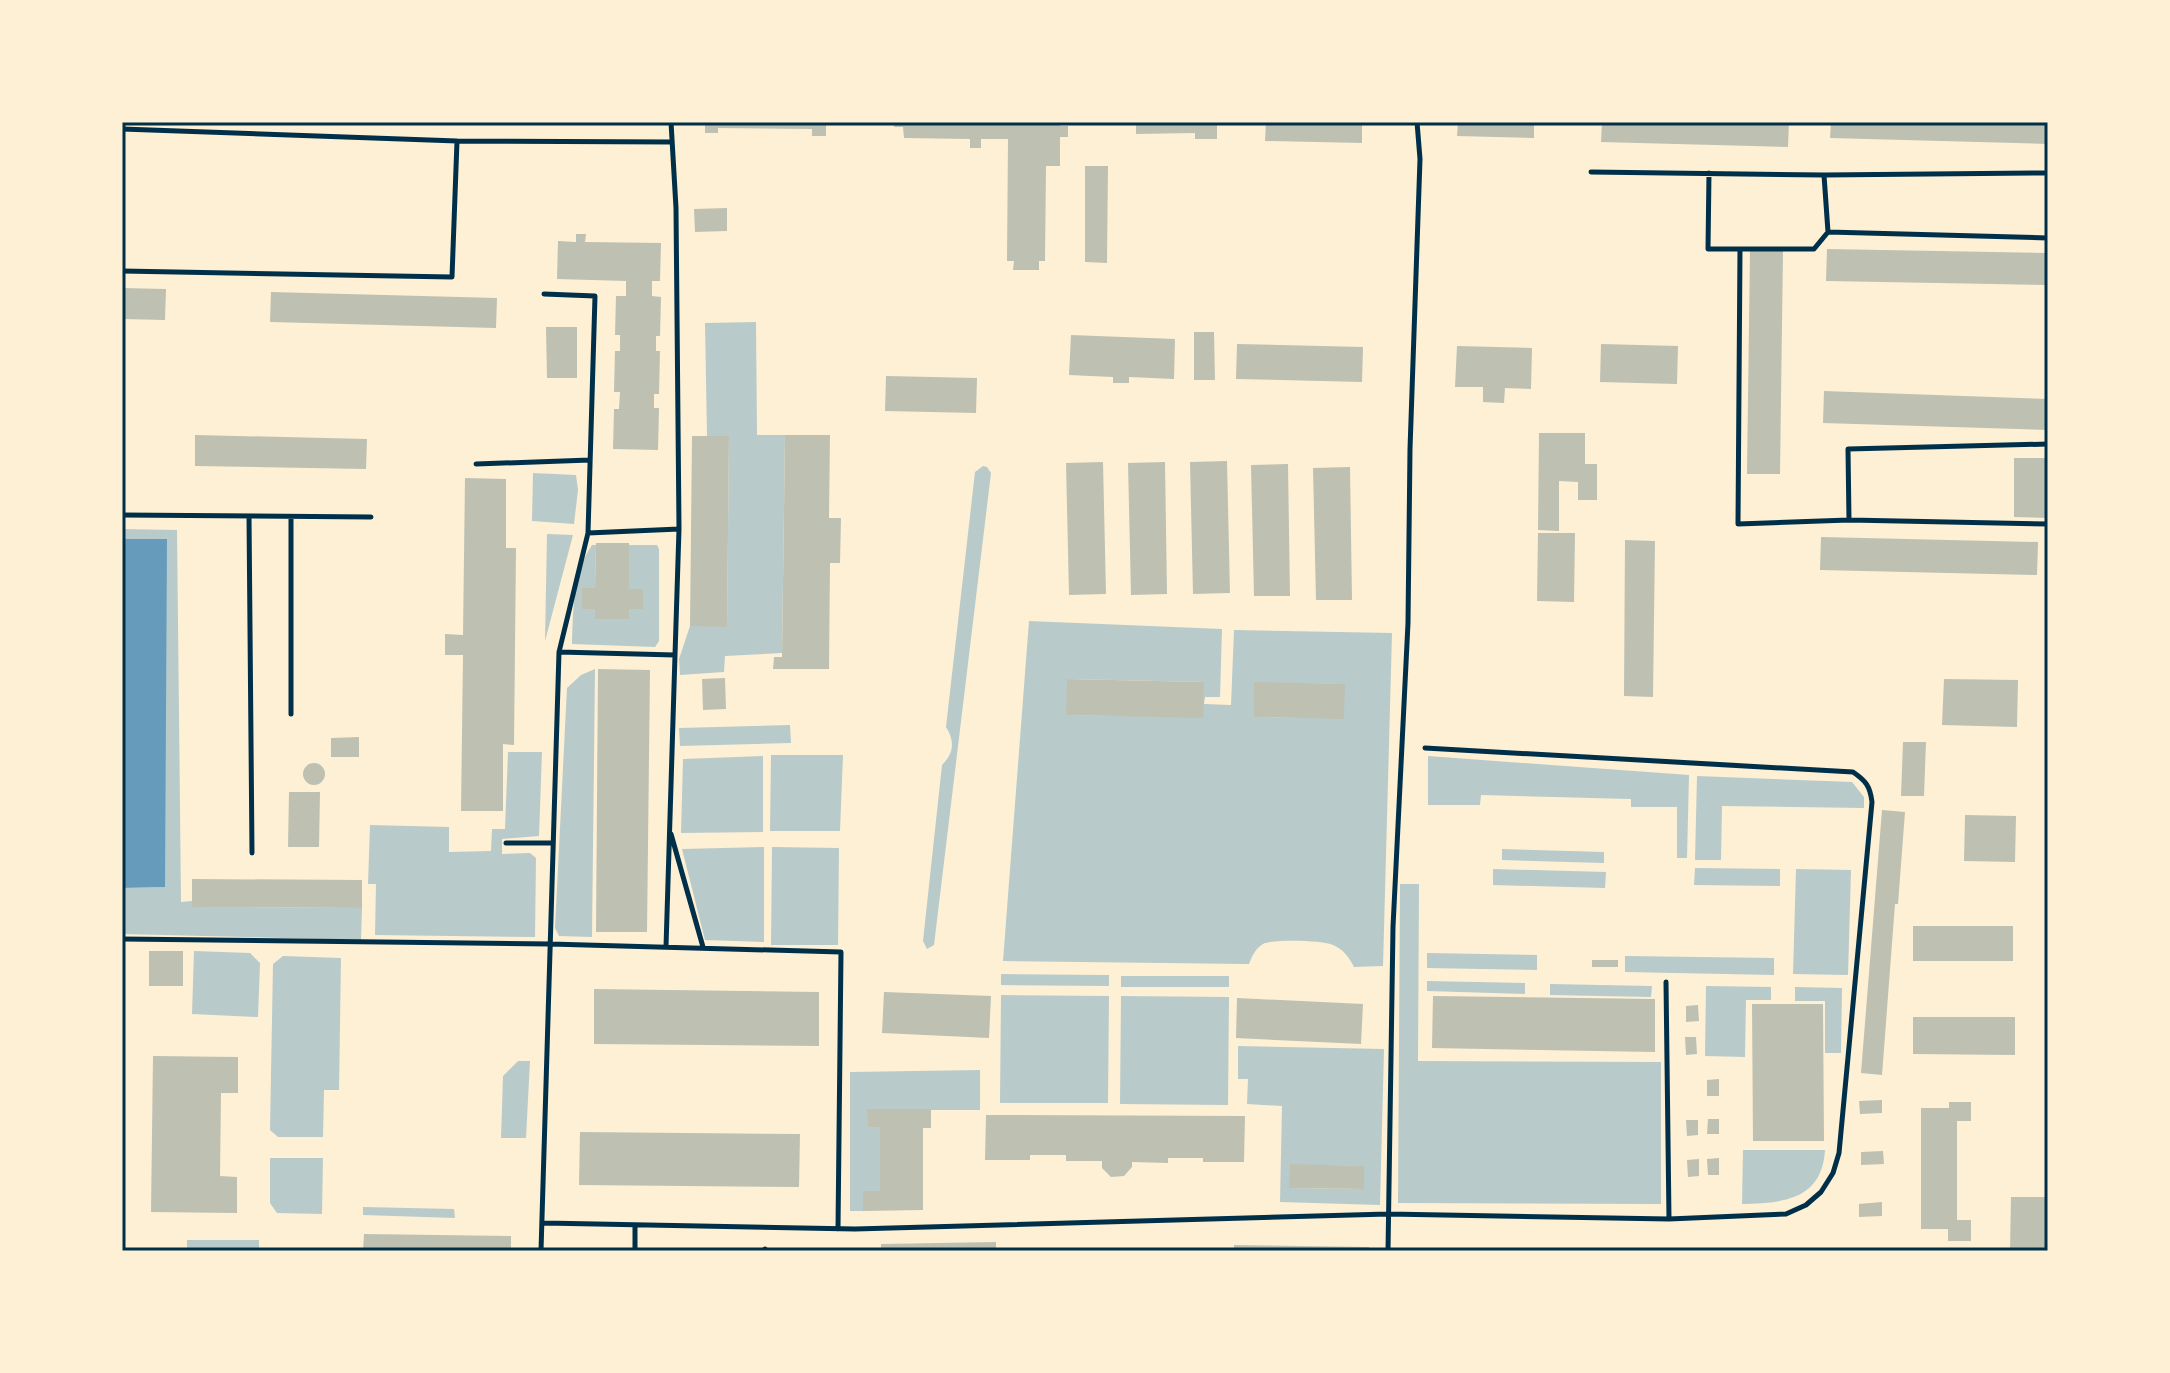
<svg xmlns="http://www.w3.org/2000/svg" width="2170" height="1373" font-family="'PT Sans Narrow',sans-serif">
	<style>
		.green { fill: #b9caca; fill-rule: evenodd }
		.water { fill: #669bbc }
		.building { fill: #bec0b2 }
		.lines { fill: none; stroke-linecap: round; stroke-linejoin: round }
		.service { stroke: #003049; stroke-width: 5 }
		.neatline { fill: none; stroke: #003049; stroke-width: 3 }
	</style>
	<rect width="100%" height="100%" fill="#fdf0d5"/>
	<path class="green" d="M756,322L757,435H785L782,653L725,656L724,672L680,675L679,659L690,626H727L729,436H707L705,323Z
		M983,466L987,467L991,473L934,945L927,949L923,941L942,765C954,753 955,741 946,727L975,472Z
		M533,473L576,475L578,490L574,524L532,521Z
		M122,529L177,530L181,902L192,901L193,907L362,908L361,940L122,934V888L164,887L166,539H122Z
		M547,534L573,535L545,641Z
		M592,545H596L595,588H582V608L595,609V619H628L629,609H643V589H629V545H657L659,549V641L655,647L572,644C573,613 573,572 592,545Z
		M1029,621L1222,629L1220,697H1205L1204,704L1231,705L1234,630L1392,633L1383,966L1354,967C1349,957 1343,949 1333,945C1323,940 1272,939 1263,944C1255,949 1252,956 1249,964L1003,961ZM1068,679L1203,682V717L1067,715ZM1254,683L1344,684V718L1254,717Z
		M595,669L592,937L559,936L555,928L567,688L581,675Z
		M790,725L791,743L680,746L679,728Z
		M508,752H542L539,836L502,839V854L530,853L536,858L535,937L375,935L376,884H368L370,825L449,827V852L491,851L492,829H505Z
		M771,755H843L840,831H770Z
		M763,756V832L681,833L683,759Z
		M1428,756L1689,775L1687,858H1677V807H1631V799L1481,795L1480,805H1428Z
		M1697,776L1852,782L1864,797V808L1722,806L1721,860H1695Z
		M764,847V942L705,940L682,849Z
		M772,847L839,848L838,945H771Z
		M1502,849L1604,852V863L1502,860Z
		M1695,868L1780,869V886L1694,885Z
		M1493,869L1606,872L1605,888L1493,885Z
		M1796,869L1851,870L1848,975L1793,974Z
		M1400,884H1419L1418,1061L1661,1062V1204L1398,1203Z
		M194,951L250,953L260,963L258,1017L192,1014Z
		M1427,953L1537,955V970L1427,968Z
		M283,956L341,958L339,1090H324L323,1137H278L270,1130L273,964Z
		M1625,956L1774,958V975L1625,972Z
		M1001,974L1109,975V986L1001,985Z
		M1121,976H1229V987H1121Z
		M1427,981L1525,983V994L1427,991Z
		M1550,984L1652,986L1651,997L1550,995Z
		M1706,986L1771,987V1000H1746L1745,1057L1705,1056Z
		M1795,987L1842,988L1841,1053H1825V1001H1795Z
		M1001,995L1109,996L1108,1103H1000Z
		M1121,996L1229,997L1228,1105L1120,1104Z
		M1238,1046L1384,1049L1380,1205L1280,1202L1282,1106L1247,1104L1248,1079H1238ZM1290,1165L1364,1166V1189L1290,1188Z
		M518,1061H530L526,1138H501L503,1076Z
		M980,1070V1110H868V1127H880V1191H863V1211H850V1072Z
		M1743,1150H1825C1822,1200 1783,1203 1742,1204Z
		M270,1158H323L322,1214L277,1213L270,1203Z
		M363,1207L454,1209L455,1218L363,1215Z
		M187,1240H259V1251H187Z"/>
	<path class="water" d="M122,539H167L165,887L122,888Z"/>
	<path class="building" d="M705,122H826V136H812V129L718,128V133H705Z
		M894,122H1060V126H1068V137H1060V166H1046L1045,261H1039V270H1013L1014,261H1007L1008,139H981V148H970V139L904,138L903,127H894Z
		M1136,122H1217V139H1195V133L1136,134Z
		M1266,122H1362V143L1265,141Z
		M1458,122H1534V138L1457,136Z
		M1602,122H1789L1788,147L1601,142Z
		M1831,122H2048V144L1830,138Z
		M1085,166H1108L1107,263L1085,262Z
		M727,208V231L695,232L694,209Z
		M576,234H586L585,242L661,243L660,281H652V296L661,297L660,336H656V351H660L659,394H654V408H659L658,450L613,449L614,409H619L620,392H614L615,351H620V335H615L616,296H626V281L557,279L558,241L576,242Z
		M1827,249L2048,253V285L1826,281Z
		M1750,250L1783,251L1780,474H1747Z
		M122,288L166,289L165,320L122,319Z
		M271,292L497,298L496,328L270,322Z
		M546,327H577V378H547Z
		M1194,332H1214L1215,380H1194Z
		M1071,335L1175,339L1174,379L1129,377V383H1113V377L1069,375Z
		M1237,344L1363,347L1362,382L1236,379Z
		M1601,344L1678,346L1677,384L1600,382Z
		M1457,346L1532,348L1531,389L1505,388L1504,403L1483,402V387H1455Z
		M886,376L977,378L976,413L885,411Z
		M1824,391L2048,399V430L1823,423Z
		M1539,433H1585V464H1597V500H1578V482L1559,481V531L1538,530Z
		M195,435L367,439L366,469L195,466Z
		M785,435H830L829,518H841L840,563H830L829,669H773L774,657H782Z
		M692,436H729L727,627L690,626Z
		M2014,458H2048V518L2014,517Z
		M1227,461L1230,593L1193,594L1190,462Z
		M1103,462L1106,594L1069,595L1066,463Z
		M1165,462L1167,594L1131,595L1128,463Z
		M1288,464L1290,596H1254L1251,465Z
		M1350,467L1352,600H1316L1313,468Z
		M465,478L506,479V548H516L514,745L503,744V811H461L463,655H445V634L463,635Z
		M1538,533H1575L1574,602L1537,601Z
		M1821,537L2038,542L2037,575L1820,570Z
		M1625,540L1655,541L1653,697L1624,696Z
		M596,543H629V589H643V609H629V619H595V609H582V588H595Z
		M598,669L650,670L647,932H596Z
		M725,678L726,709L703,710L702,679Z
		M1067,679L1204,682L1203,718L1066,715Z
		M1944,679L2018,680L2017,727L1942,725Z
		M1254,682L1345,684L1344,719L1254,717Z
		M359,737V757H331V738Z
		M1903,742H1926L1924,796H1901Z
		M303 774a11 11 0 1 1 22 0a11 11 0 1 1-22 0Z
		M289,792H320L319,847H288Z
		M1882,810L1905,812L1898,904H1895L1882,1075L1861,1073Z
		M1965,815L2016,816L2015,862L1964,861Z
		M192,879L362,880V908L192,907Z
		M1913,926H2013V961H1913Z
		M149,951H183V986H149Z
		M1592,960H1618V967H1592Z
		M594,989L819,992V1046L594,1044Z
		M884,992L991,996L989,1038L882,1033Z
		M1433,996L1655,999V1052L1432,1048Z
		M1237,998L1363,1004L1361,1044L1236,1038Z
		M1752,1004H1823L1824,1141H1753Z
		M1698,1005L1699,1021L1686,1022V1006Z
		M1913,1017H2015V1055L1913,1054Z
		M1685,1037H1696L1697,1054L1686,1055Z
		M153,1056L238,1057V1093H221L220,1176L237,1177V1213L151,1212Z
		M1719,1079V1096H1707V1080Z
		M1882,1100V1113L1860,1114L1859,1101Z
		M1949,1102H1971V1121H1957V1220H1971V1241H1948V1229H1921V1108H1949Z
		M867,1109H931V1128H923V1210L863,1211V1191H880V1127H868Z
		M986,1115L1245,1116L1244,1162H1203V1158H1168V1163L1132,1162V1167L1124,1176L1111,1177L1102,1168V1161H1066V1155H1030V1160H985Z
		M1708,1119H1719V1134H1707Z
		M1686,1120H1698V1135L1687,1136Z
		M580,1132L800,1134L799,1187L579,1185Z
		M1883,1151L1884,1164L1861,1165V1152Z
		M1719,1158V1175H1708L1707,1159Z
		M1699,1159V1176L1688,1177L1687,1160Z
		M1290,1164L1364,1166V1189L1289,1188Z
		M2011,1197H2048L2047,1251H2010Z
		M1882,1202V1216L1859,1217V1204Z
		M364,1234L511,1236V1251H363Z
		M996,1242V1251H881V1244Z
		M1234,1245L1369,1247V1251H1234Z"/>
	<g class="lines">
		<path class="service" d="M671,122L676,208L679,529
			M122,129L457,141L452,277L122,271
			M457,141L672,142
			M1591,172L1824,175
			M1709,173L1708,249H1814L1828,232L2048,238
			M1828,232L1824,175L2044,173
			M1740,249L1738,524L1849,520L2048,524
			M544,294L595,296L588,533
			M476,464L590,460
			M122,515L371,517
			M249,516L252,853
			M1849,520L1848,449L2048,444
			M291,714V517
			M671,834L703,947
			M506,843H553
			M122,939L550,944L841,952L838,1229
			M666,947L675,655
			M1666,982L1669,1219
			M544,1223L855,1229L1388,1214L1669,1219L1786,1214L1806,1205L1821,1192L1833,1173L1839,1153L1872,802C1870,786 1866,781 1853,772L1425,748
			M541,1251L559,652L588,533L679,529L675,655L559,652
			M635,1251V1226
			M765,1251V1249
			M1388,1251L1393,927L1408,623L1410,449L1420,159L1417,122"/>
	</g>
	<rect width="2170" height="1373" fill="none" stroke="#fdf0d5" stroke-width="248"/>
	<rect x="124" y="124" width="1922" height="1125" class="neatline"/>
</svg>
